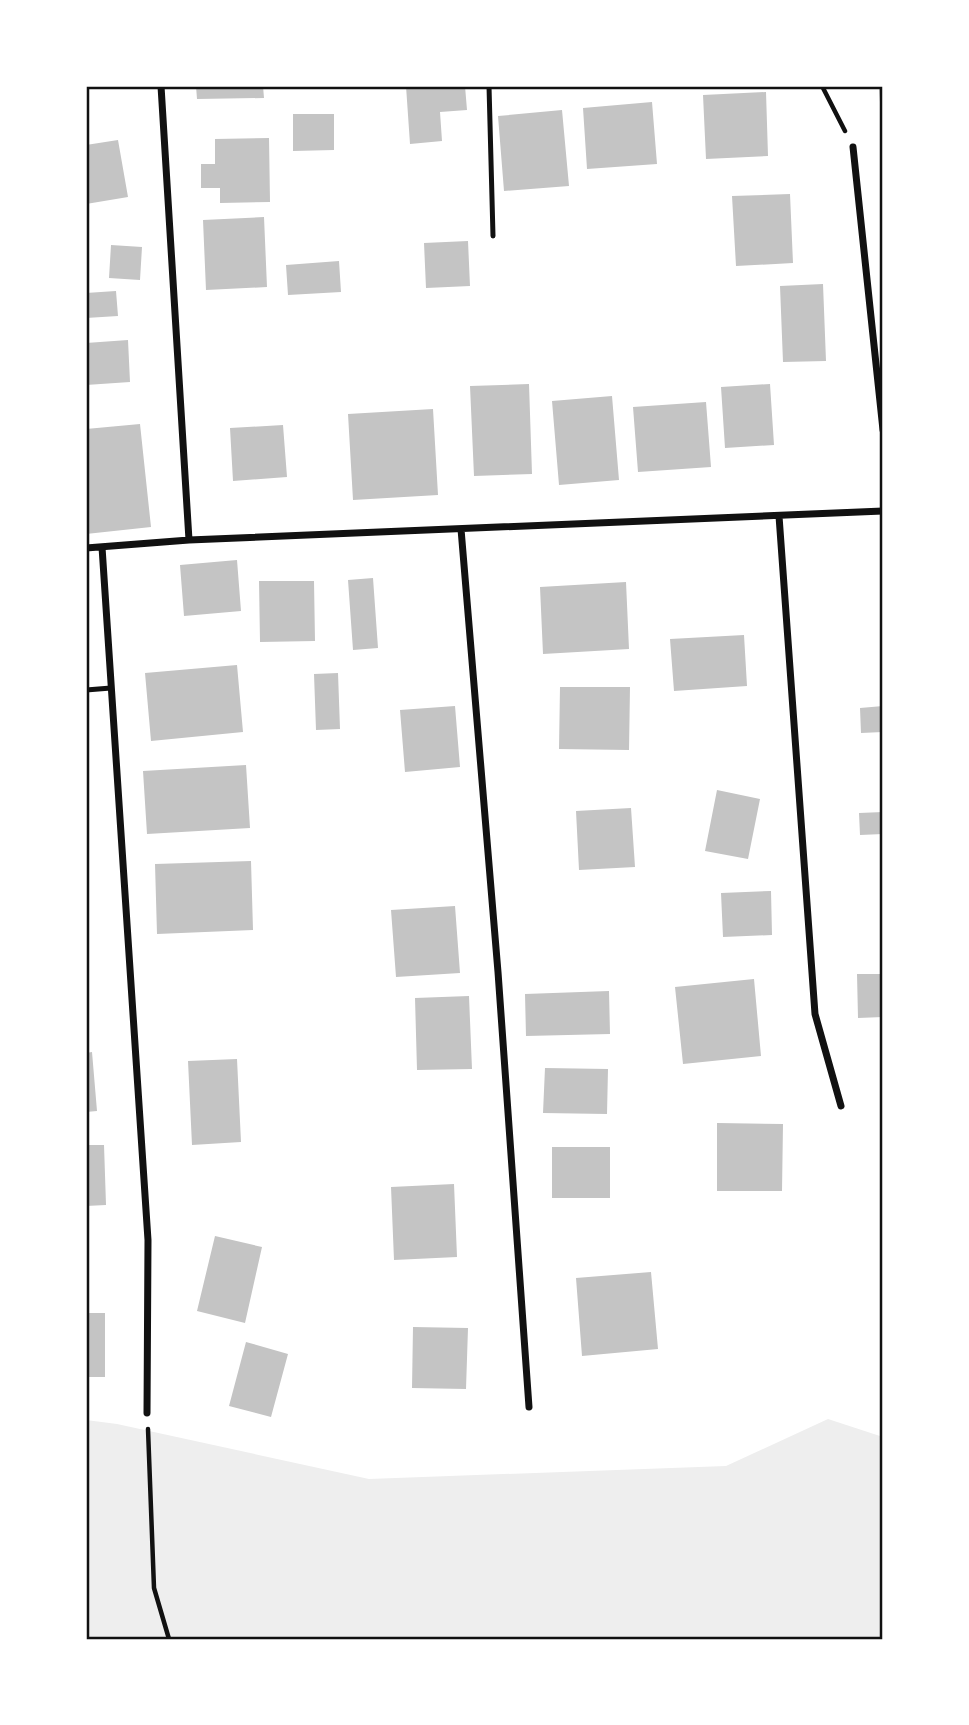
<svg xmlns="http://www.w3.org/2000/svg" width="969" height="1725" font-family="'Nunito Sans',sans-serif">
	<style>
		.green { fill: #eee }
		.building { fill: #c4c4c4 }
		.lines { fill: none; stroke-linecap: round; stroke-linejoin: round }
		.path { stroke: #111; stroke-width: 4.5 }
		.service { stroke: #111; stroke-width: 5 }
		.minor { stroke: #111; stroke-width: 7 }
		.neatline { fill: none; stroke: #111; stroke-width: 2.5 }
	</style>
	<rect width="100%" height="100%" fill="#fff"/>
	<path class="green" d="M828,1419L883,1437V1639H86V1420L117,1424L369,1479L726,1466Z"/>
	<path class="building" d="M196,86H263L264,98L197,99Z
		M406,86H465L467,110L440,112L442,141L410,144Z
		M879,89H883V115H881Z
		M766,92L768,156L706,159L703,95Z
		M652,102L657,164L587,169L583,108Z
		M562,110L569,186L504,191L498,116Z
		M293,114H334V150L293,151Z
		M269,138L270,202L220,203V188H201V164H215V139Z
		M118,140L128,197L86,204V145Z
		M790,194L793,263L736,266L732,196Z
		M264,217L267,287L206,290L203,220Z
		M468,241L470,286L426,288L424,243Z
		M111,245L142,247L140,280L109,278Z
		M339,261L341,292L288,295L286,265Z
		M823,284L826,361L783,362L780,286Z
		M116,291L118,316L86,318V293Z
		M128,340L130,382L86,385V343Z
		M529,384L532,474L474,476L470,386Z
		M770,384L774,445L725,448L721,387Z
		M612,396L619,480L559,485L552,401Z
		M706,402L711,467L638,472L633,407Z
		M433,409L438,495L353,500L348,414Z
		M140,424L151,527L86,534V429Z
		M283,425L287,477L233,481L230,428Z
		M237,560L241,611L184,616L180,565Z
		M373,578L378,648L353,650L348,580Z
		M259,581H314L315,641L260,642Z
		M626,582L629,649L543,654L540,587Z
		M744,635L747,686L674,691L670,639Z
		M237,665L243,732L151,741L145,673Z
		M338,673L340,729L316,730L314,674Z
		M560,687H630L629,750L559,749Z
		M455,706L460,767L405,772L400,710Z
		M883,706V732L861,733L860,708Z
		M246,765L250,828L147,834L143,771Z
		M717,790L760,799L748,859L705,851Z
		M631,808L635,867L579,870L576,811Z
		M883,812V834L860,835L859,813Z
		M251,861L253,930L157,934L155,864Z
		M771,891L772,935L723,937L721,893Z
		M455,906L460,973L396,977L391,910Z
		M857,974H883V1017L858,1018Z
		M754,979L761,1056L683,1064L675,987Z
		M609,991L610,1034L526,1036L525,994Z
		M469,996L472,1069L417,1070L415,998Z
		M92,1052L97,1111L86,1112V1053Z
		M237,1059L241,1142L192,1145L188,1061Z
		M545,1068L608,1069L607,1114L543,1113Z
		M717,1123L783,1124L782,1191H717Z
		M86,1145H104L106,1205L86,1206Z
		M552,1147H610V1198H552Z
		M454,1184L457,1257L394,1260L391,1187Z
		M215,1236L262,1247L245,1323L197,1311Z
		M651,1272L658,1349L582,1356L576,1278Z
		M86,1313H105V1377H86Z
		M413,1327L468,1328L466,1389L412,1388Z
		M246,1342L288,1354L271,1417L229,1406Z"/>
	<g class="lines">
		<path class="path" d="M822,86L845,131
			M148,1429L154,1588L169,1639"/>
		<path class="service" d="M492,86H489L493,236
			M86,690L111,688"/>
		<path class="minor" d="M161,86L189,540
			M853,147L883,430
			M779,516L815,1014L841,1106
			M461,529L498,972L529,1407
			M102,547L148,1240L147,1413
			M86,548L189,540L883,511"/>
	</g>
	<rect width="969" height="1725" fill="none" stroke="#ffffff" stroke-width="175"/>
	<rect x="88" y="88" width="793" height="1550" class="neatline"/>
</svg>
